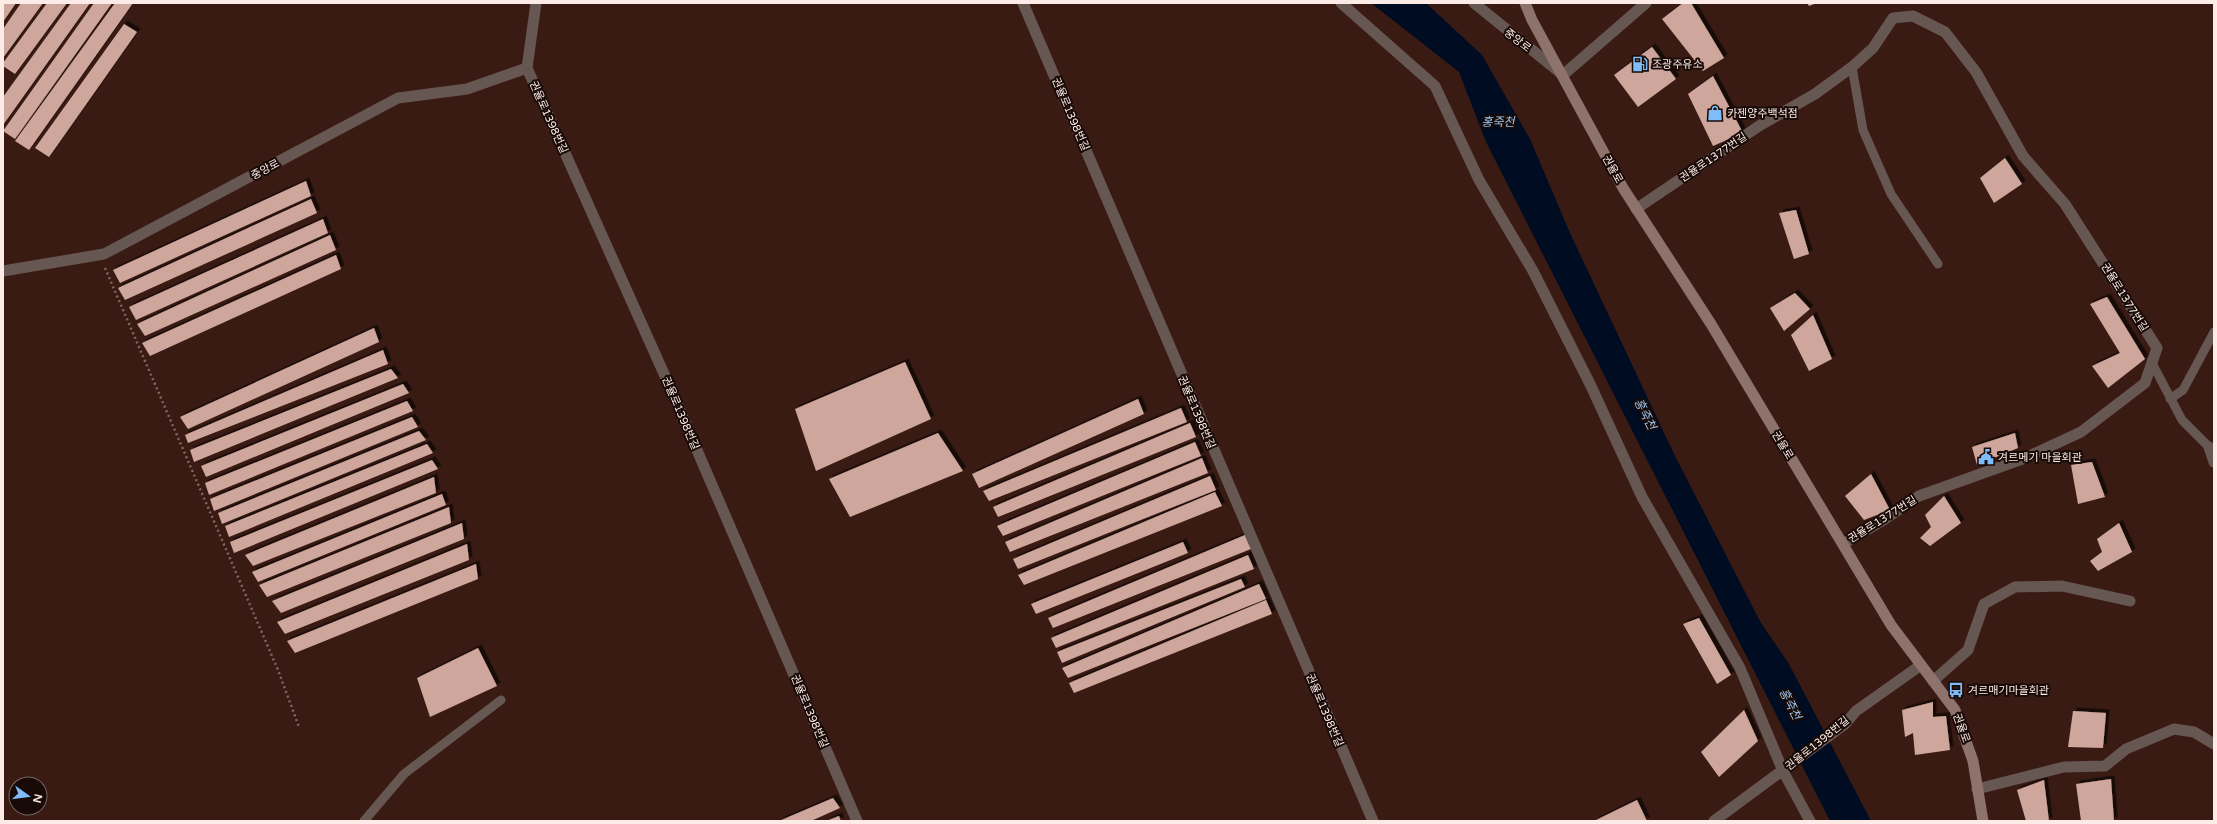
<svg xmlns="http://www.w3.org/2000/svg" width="2217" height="824" font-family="'Varela Round','Noto Sans KR',sans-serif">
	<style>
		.water { fill: #000c22 }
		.building { fill: #cea69b; filter: url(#shadow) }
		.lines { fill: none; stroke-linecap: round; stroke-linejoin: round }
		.path { stroke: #816761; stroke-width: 2.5; stroke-dasharray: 2 3; stroke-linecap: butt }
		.service { stroke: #675753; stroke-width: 9 }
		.minor { stroke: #675753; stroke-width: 11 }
		.secondary { stroke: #8d736c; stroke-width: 11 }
		.labels { text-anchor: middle; stroke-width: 4; stroke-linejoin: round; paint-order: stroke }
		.street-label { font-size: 11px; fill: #fcebe6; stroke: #180a07 }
		.poi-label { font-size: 11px; fill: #fcebe6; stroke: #180a07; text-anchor: start }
		.water-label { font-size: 12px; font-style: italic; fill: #9cc7f1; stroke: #180a07 }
	</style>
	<defs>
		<filter id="shadow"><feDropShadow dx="3.5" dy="-3.5" stdDeviation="0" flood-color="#0009"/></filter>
	</defs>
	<rect width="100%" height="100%" fill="#3a1b14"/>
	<path class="water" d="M1371,3H1426L1482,55L1530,139L1570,233L1675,456L1761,623L1789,664L1871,821H1830L1486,142L1459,72Z"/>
	<path class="building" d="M3,3H16L3,22Z
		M21,3H43L3,58V29Z
		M47,3H67L15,74L3,66V63Z
		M71,3H90L3,125V97Z
		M94,3H112L15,139L3,131Z
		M115,3H133L29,150L15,141Z
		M1683,3H1691L1724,58L1703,71L1662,19Z
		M1807,3H1817L1809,6Z
		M124,24L137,32L49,157L35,148Z
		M1652,47L1676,79L1638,107L1614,75Z
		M1713,76L1743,133L1713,146L1688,94Z
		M2005,158L2022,184L1994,203L1980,178Z
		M306,181L311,196L120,283L113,270Z
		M311,199L317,213L125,300L118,288Z
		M1796,210L1809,254L1794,259L1779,213Z
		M323,219L328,233L136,320L129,307Z
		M330,235L336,250L145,336L137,324Z
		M336,255L341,269L150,356L142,343Z
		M1795,293L1810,309L1784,331L1770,308Z
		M2107,297L2145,359L2108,388L2092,366L2120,353L2090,304Z
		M1813,315L1832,359L1809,371L1791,335Z
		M374,328L379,342L188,429L180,417Z
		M383,350L388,364L188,443L185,435Z
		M905,362L931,419L816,471L795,409Z
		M391,369L398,378L194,462L190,450Z
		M403,384L409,393L206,477L201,466Z
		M1138,399L1144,414L979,488L972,474Z
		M407,401L413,411L209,495L205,483Z
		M1181,408L1187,422L989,501L983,491Z
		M412,417L418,427L214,511L210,499Z
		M1190,423L1196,437L998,517L993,507Z
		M419,431L426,440L222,524L218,513Z
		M938,433L963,471L850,517L829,479Z
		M2015,433L2018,448L1977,465L1972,447Z
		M1195,442L1201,456L1003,536L997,526Z
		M427,444L433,453L229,537L225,526Z
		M1202,458L1208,473L1010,552L1005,542Z
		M432,460L438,469L234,553L230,542Z
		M2092,462L2105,497L2078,504L2071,465Z
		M1871,474L1890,510L1864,520L1845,496Z
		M1210,476L1216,490L1018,569L1013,559Z
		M434,477L436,493L253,566L245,555Z
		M1215,492L1222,506L1024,585L1018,575Z
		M442,494L446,505L258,582L252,572Z
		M1944,496L1961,523L1930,546L1920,538L1931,527L1925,515Z
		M449,507L451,523L267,597L259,585Z
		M462,523L464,539L281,613L272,601Z
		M2119,523L2132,552L2098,571L2090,561L2102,552L2097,539Z
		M1245,535L1251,549L1053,628L1048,618Z
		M1183,542L1188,553L1036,614L1031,604Z
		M467,544L469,560L285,634L277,622Z
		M1248,555L1254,569L1056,648L1051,638Z
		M476,564L478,579L295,653L287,641Z
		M1241,579L1245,587L1062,663L1057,652Z
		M1259,584L1266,599L1068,678L1062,668Z
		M1266,600L1272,614L1074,693L1069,683Z
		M1699,618L1731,675L1717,684L1683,624Z
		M478,648L497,686L430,717L417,678Z
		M1933,702V717L1946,716L1950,750L1915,755L1913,733L1905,737L1902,710Z
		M1744,710L1758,741L1719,777L1701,752Z
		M2073,711L2106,713L2103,748L2068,747Z
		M2111,779L2114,821H2081L2076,784Z
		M2044,780L2049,821H2026L2017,790Z
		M833,798L840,808L811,821H779Z
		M1637,800L1647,821H1594Z
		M839,816L841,821H826Z"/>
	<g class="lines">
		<path class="path" d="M105,268L278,670L299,727"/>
		<path class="service" d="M1852,67L1863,130L1891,194L1938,264
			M2152,363L2182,420L2209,447
			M2170,399L2183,390L2214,332
			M364,821L404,774L501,700"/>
		<path class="minor" d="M536,3L527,68L665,376L857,821
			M1023,3C1141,275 1255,549 1373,821
			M1341,3L1435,86L1479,180L1533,271L1591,386L1642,497L1740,668L1783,771L1810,821
			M1474,3L1563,75L1646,3
			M1636,209L1759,126L1815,94L1852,67L1873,48L1893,18L1913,16L1945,32L1976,72L2023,156L2065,204L2157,348L2145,383L2081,432L2025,458L1919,496L1885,519L1843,544
			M3,271L104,254L398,98L467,89L527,68
			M2209,447L2214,462
			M1933,681L1968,650L1984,604L2015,587L2062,586L2130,601
			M1977,789L2064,767L2105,766L2126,749L2174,729L2194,732L2214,744
			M1714,821L1845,724L1856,711L1921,665"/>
		<path class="secondary" d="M1525,3L1532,20L1623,188L1711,324L1891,625L1955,710L1973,761L1983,821"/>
	</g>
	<defs>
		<symbol id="fuel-bare" viewBox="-9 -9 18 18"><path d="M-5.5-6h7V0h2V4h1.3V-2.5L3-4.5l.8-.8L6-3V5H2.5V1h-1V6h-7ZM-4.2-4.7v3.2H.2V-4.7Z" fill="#7ebdf9" stroke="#180a07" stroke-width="2.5" paint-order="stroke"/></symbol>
		<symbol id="shop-bare" viewBox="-9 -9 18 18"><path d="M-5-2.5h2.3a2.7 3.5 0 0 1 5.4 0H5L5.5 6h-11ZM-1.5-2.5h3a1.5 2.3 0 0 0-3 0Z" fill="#7ebdf9" stroke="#180a07" stroke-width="2.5" paint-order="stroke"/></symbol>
		<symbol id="civic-bare" viewBox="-9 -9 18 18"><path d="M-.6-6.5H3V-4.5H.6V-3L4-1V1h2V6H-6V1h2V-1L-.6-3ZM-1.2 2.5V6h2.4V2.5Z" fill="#7ebdf9" stroke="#180a07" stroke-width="2.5" paint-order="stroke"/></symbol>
		<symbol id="bus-bare" viewBox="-9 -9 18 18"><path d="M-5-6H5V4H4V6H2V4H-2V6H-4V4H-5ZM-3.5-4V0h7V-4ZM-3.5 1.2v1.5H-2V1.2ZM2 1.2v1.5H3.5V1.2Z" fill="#7ebdf9" stroke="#180a07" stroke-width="2.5" paint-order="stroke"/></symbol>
	</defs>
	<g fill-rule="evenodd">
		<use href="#fuel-bare" x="1629" y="53" width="22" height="22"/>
		<use href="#shop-bare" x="1704" y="102" width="22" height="22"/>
		<use href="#civic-bare" x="1975" y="446" width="22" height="22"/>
		<use href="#bus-bare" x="1945" y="679" width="22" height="22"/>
	</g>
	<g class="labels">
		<g class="street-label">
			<text transform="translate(1518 40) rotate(38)" y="4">중앙로</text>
			<text transform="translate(1071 114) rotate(67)" y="4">권율로1398번길</text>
			<text transform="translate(549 117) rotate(66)" y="4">권율로1398번길</text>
			<text transform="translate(1713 157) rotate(-34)" y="4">권율로1377번길</text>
			<text transform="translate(265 169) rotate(-28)" y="4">중앙로</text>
			<text transform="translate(1613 169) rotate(61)" y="4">권율로</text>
			<text transform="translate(2125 297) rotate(58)" y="4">권율로1377번길</text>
			<text transform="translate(1197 412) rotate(67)" y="4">권율로1398번길</text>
			<text transform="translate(681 413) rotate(67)" y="4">권율로1398번길</text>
			<text transform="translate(1783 445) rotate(59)" y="4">권율로</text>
			<text transform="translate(1882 519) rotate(-32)" y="4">권율로1377번길</text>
			<text transform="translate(1325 710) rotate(67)" y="4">권율로1398번길</text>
			<text transform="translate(810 711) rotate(67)" y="4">권율로1398번길</text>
			<text transform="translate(1962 728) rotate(70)" y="4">권율로</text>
			<text transform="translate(1817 743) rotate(-39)" y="4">권율로1398번길</text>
		</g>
		<g class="poi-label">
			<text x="1652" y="68">조광주유소</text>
			<text x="1727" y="117">카젠양주백석점</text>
			<text x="1998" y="461">겨르메기 마을회관</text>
			<text x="1968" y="694">겨르매기마을회관</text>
		</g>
		<g class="water-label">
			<text x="1498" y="126">홍죽천</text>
			<text transform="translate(1645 414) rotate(63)" y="4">홍죽천</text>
			<text transform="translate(1790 704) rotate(63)" y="4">홍죽천</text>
		</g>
	</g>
	<rect width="2217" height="824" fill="none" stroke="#fcebe6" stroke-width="8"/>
	<g transform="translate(28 796) rotate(104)"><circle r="19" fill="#180a07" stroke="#736460"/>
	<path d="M0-3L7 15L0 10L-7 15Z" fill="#7ebdf9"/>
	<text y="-6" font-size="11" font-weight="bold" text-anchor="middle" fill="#fcebe6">N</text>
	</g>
</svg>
